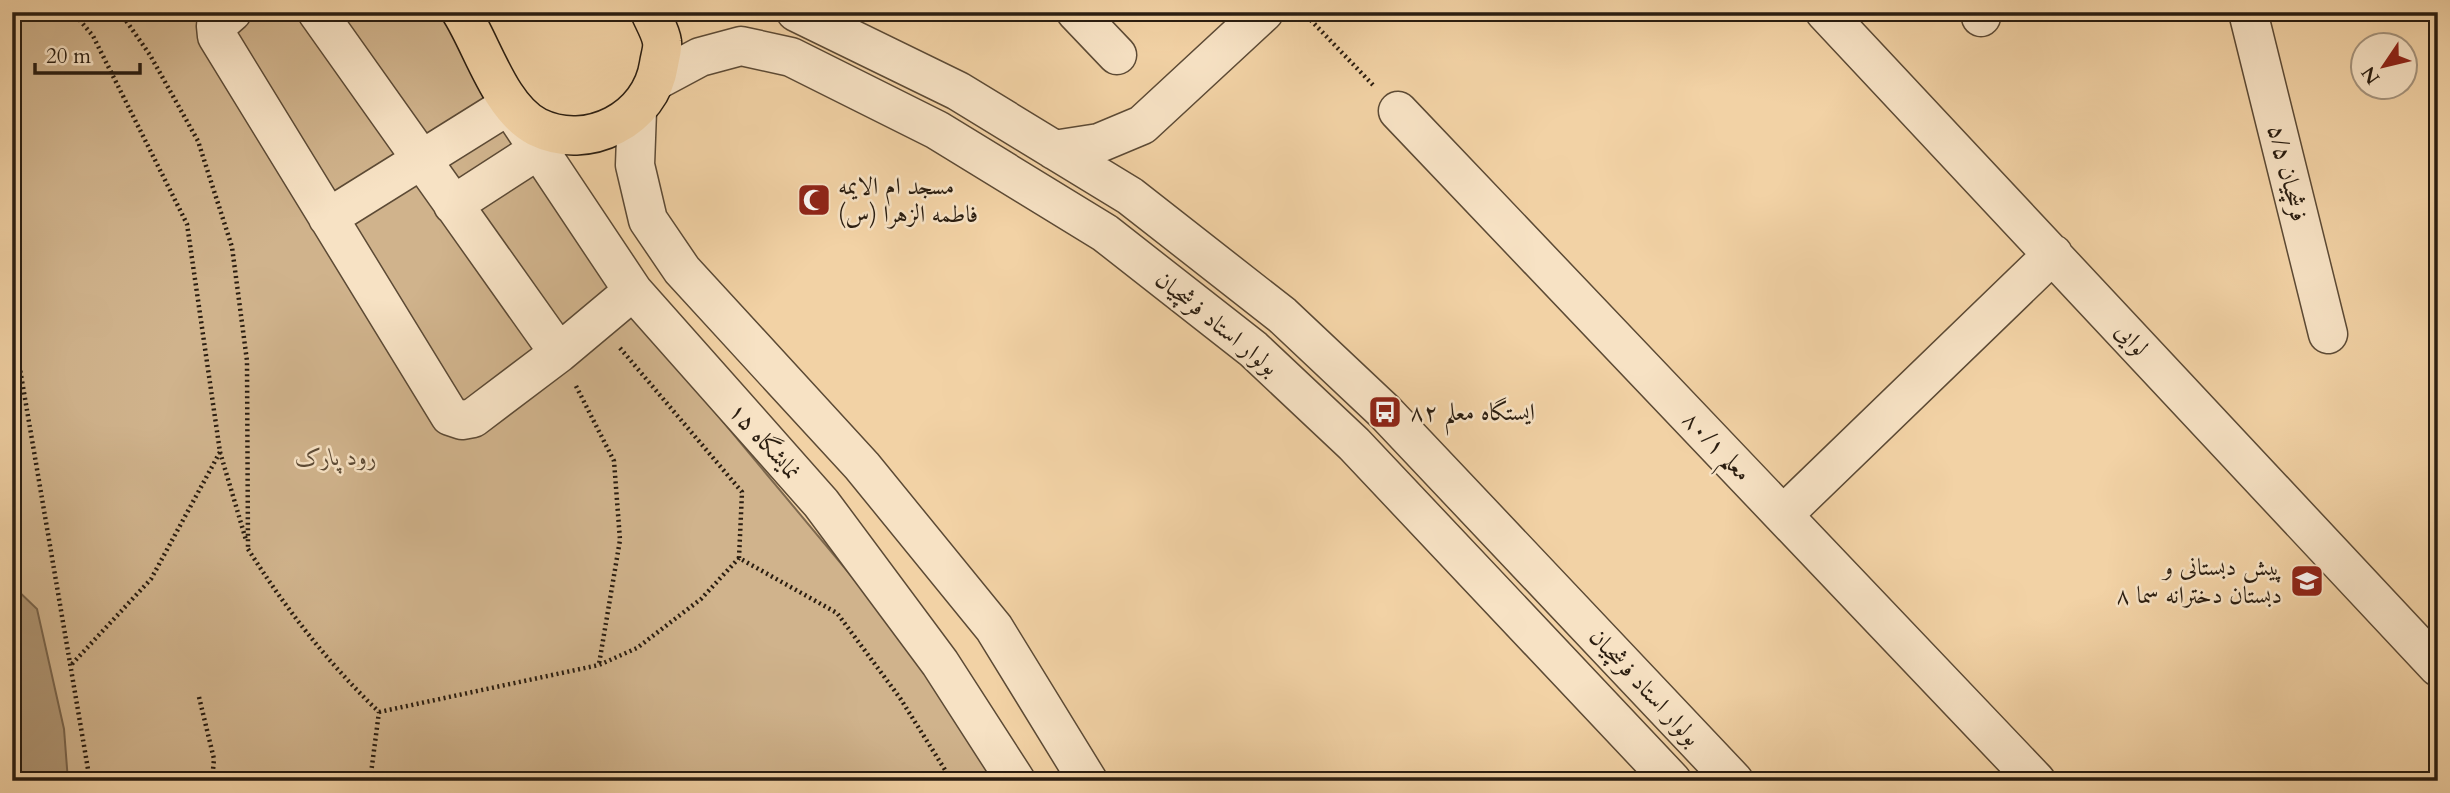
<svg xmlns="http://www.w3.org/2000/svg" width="2450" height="793" font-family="Cardo,Amiri,serif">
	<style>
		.green { fill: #d0b38c; stroke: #7d684e; stroke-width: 2 }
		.water { fill: #ae9472; stroke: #79644b; stroke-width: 2 }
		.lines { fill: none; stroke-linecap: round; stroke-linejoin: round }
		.minor-casing { stroke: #5c4a35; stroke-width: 41 }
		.major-casing { stroke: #2a1d10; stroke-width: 41 }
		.path { stroke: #2a1d10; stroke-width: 4.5; stroke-dasharray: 2 3.5; stroke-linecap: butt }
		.minor { stroke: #f7e2c4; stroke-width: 38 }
		.major { stroke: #f2d2a5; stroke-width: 38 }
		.labels { text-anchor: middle; stroke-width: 5; stroke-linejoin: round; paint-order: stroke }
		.street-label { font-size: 24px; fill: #2a1d10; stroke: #f7e2c4 }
		.poi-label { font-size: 24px; fill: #2a1d10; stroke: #f7e2c4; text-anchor: start }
		.park-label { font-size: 24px; font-style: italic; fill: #5c4a35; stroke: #f7e2c4 }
	</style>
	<rect width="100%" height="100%" fill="#f2d2a5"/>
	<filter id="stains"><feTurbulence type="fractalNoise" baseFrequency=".00286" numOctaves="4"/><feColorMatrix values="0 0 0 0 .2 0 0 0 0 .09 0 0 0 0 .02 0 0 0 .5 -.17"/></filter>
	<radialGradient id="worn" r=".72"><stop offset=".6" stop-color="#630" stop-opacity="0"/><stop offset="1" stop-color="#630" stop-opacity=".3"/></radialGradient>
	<path class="green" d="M12,12H440L645,328L923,662L996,781H12Z"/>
	<path class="water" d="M12,585L37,609L64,729L68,781H12Z"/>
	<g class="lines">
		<defs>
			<path id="minor" d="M232,12L216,26L217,36L450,416L462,420L473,418L559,353L633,291
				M317,12L559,353
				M796,12L958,91L1130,196L1282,315L1385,412L1734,781
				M1076,12L1117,55
				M1825,12L2438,667
				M1980,12L1981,17
				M2248,12L2328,334
				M657,80L700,57L741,46L791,57L937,130L1105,233L1253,349L1354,444L1672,781
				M637,111L635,165L648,220L682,270L862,466L994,628L1088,781
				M1398,111L2036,781
				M1054,150L1099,143L1142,125L1264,12
				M453,205L538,150
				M328,218L509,105L633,291L821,503L940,663L1016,781
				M1783,515L2053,254"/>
			<path id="major" d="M461,12C483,47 500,108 537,127C588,152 651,119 659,64C660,57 663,49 662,42C661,33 654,21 650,12"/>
		</defs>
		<use href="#minor" class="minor-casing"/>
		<use href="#major" class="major-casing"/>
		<path class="path" d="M120,12L150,55L198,141L232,247L247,361L248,549
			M1303,12L1373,85
			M12,19L20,12
			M12,322L90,781
			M620,348L742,492L739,558L837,613L900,698L952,781
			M576,386L614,461L620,540L599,664
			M220,452L246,540
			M248,549C286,609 328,663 379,712L370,781
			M72,664L151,579L220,452L187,224L93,36L73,12
			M199,697L214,759L212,781
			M379,712L599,665L637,648L701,599L739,558"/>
		<use href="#minor" class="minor"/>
		<use href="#major" class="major"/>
	</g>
	<defs>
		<symbol id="mosque-square" viewBox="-11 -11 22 22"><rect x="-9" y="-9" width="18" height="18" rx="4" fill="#8f2418" stroke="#f7e2c4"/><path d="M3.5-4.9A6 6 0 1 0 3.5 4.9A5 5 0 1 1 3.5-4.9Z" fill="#fff"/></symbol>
		<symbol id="bus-square" viewBox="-11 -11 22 22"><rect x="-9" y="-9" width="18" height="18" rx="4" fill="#8f2418" stroke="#f7e2c4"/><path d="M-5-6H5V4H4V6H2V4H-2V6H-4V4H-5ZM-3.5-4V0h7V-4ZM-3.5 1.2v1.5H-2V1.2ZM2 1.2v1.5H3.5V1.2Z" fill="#fff"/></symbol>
		<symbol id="school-square" viewBox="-11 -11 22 22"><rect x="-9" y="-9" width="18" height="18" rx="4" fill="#8f2418" stroke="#f7e2c4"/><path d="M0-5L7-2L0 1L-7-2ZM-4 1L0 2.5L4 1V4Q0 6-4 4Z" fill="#fff"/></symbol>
	</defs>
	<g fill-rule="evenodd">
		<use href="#mosque-square" x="795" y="181" width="38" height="38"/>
		<use href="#bus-square" x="1366" y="393" width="38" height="38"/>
		<use href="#school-square" x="2288" y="562" width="38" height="38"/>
	</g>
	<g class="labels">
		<g class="street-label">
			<text transform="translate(2288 173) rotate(76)" y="8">فرشچیان ۵/۵</text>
			<text transform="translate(1217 323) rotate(39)" y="8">بولوار استاد فرشچیان</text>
			<text transform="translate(2132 339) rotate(47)" y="8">لوایی</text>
			<text transform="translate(765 441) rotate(48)" y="8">نمایشگاه ۱۵</text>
			<text transform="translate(1717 446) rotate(46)" y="8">معلم ۸۰/۱</text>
			<text transform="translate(1645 687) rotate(47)" y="8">بولوار استاد فرشچیان</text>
		</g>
		<g class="poi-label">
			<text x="838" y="194">مسجد ام الایمه<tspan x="838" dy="28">فاطمه الزهرا (س)</tspan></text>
			<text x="1410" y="420">ایستگاه معلم ۸۲</text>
			<text x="2282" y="575" text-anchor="end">پیش دبستانی و<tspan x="2282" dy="28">دبستان دخترانه سما ۸</tspan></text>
		</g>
		<g class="park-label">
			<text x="336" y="465">رود پارک</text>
		</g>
	</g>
	<rect width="2450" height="793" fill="none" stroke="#f2d2a5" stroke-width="42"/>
	<rect x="14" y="14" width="2422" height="765" fill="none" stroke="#2a1d10" stroke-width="3.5"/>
	<rect x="21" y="21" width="2408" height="751" fill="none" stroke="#2a1d10" stroke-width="2"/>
	<g transform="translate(2384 66) rotate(235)"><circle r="33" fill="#f7e2c4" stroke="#a5937c" stroke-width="2"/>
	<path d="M0-5L12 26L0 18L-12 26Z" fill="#8f2418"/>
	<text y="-10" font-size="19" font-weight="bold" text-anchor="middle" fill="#2a1d10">N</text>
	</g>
	<path d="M35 63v10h105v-10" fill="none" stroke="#2a1d10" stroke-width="3.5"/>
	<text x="46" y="63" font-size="21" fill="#2a1d10" stroke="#f7e2c4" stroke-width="5" paint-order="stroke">20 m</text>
	<rect width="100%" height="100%" filter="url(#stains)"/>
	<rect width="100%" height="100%" fill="url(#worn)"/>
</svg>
